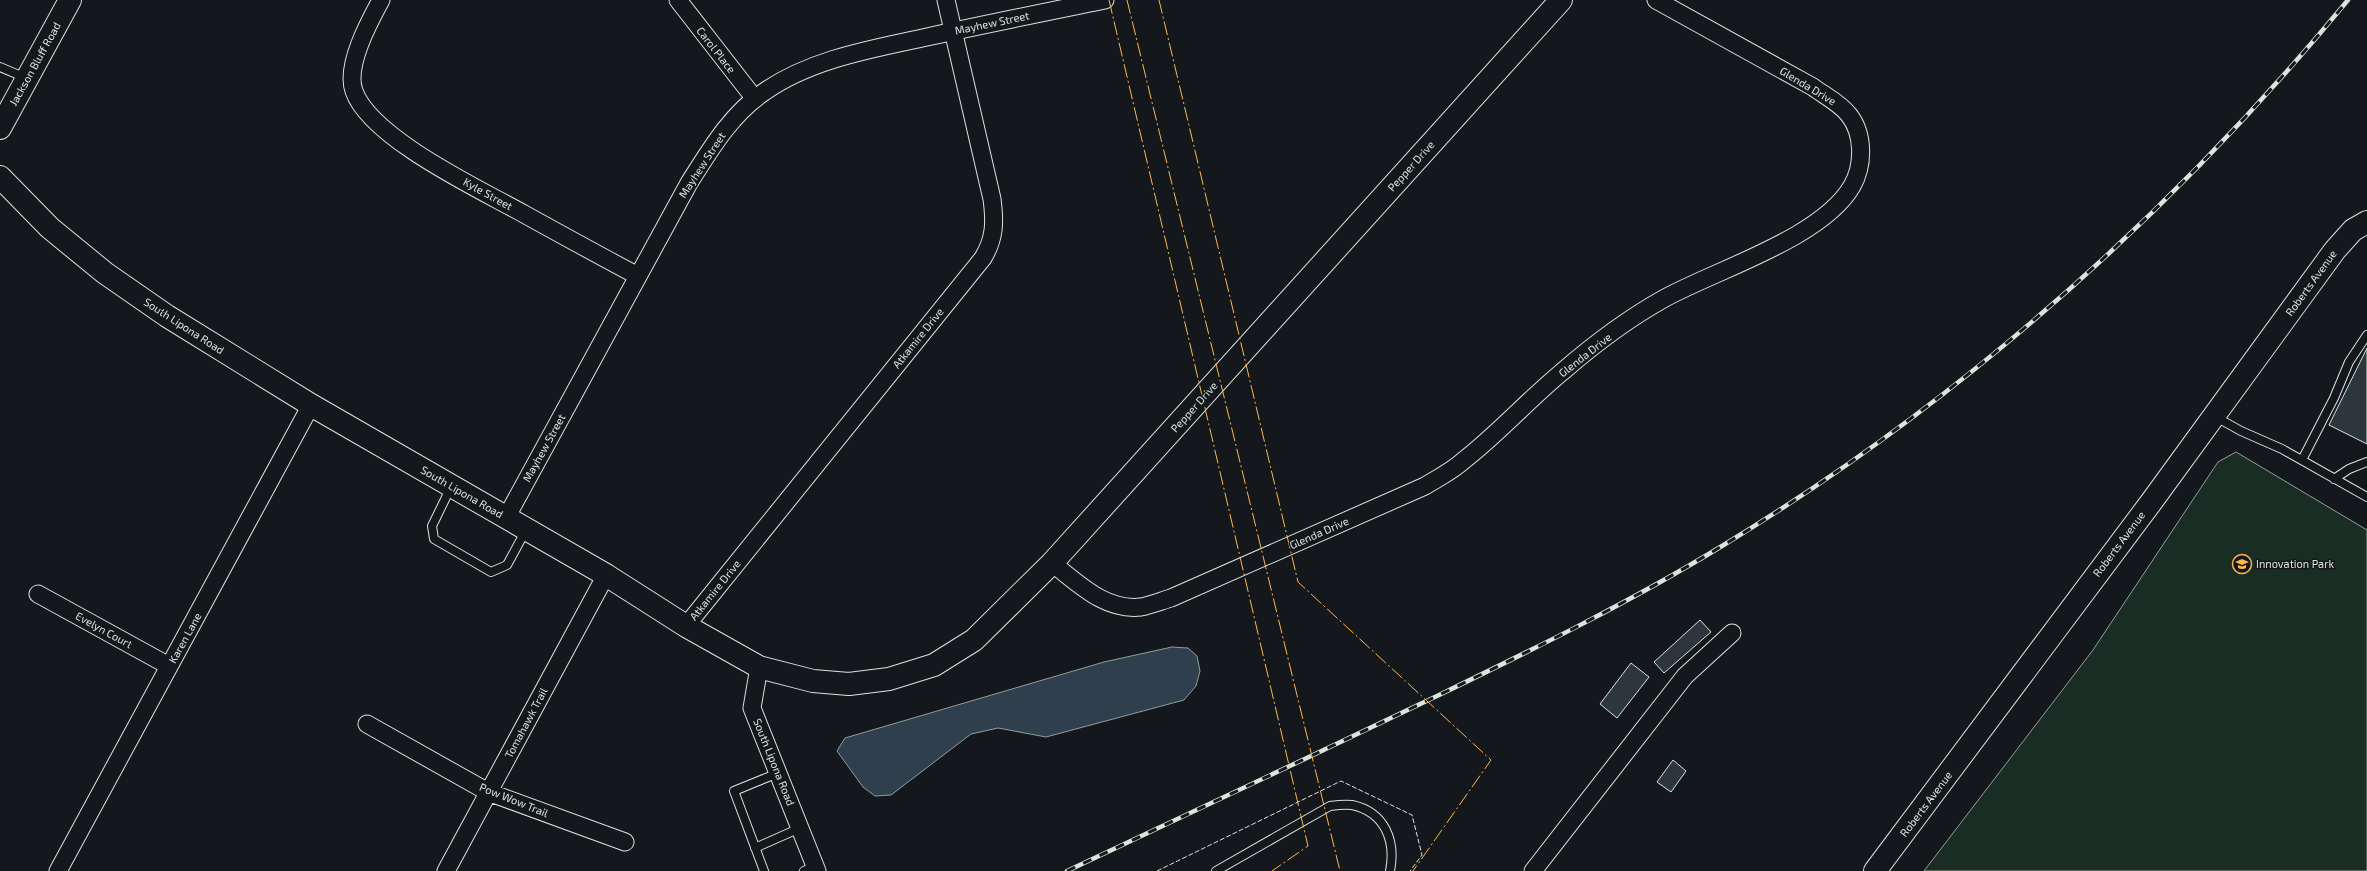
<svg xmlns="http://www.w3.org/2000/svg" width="2367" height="871" font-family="'Exo 2',sans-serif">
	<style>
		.green { fill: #1a2d24; stroke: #939e99 }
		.water { fill: #2f3f4d; stroke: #939e99 }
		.building { fill: #2c363c; stroke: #d8e6dc }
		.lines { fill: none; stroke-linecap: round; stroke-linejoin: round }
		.lane-casing { stroke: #d8e6dc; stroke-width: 10 }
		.street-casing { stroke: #d8e6dc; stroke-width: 19 }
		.secondary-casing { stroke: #d8e6dc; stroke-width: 24 }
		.lane { stroke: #14181c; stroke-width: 8 }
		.street { stroke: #14181c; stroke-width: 17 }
		.secondary { stroke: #14181c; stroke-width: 22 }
		.rail-casing { stroke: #d8e6dc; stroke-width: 4.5 }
		.rail { stroke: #14181c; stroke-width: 3; stroke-dasharray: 9; stroke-linecap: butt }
		.fence { stroke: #d8e6dc; stroke-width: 1; stroke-dasharray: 5 2; stroke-linecap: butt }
		.power { stroke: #ffb74d; stroke-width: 1; stroke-dasharray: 14 3 2 3; stroke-linecap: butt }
		.labels { text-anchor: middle; stroke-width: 3; stroke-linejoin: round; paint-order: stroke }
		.street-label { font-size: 11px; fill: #d8e6dc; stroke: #14181c }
		.poi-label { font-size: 11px; fill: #d8e6dc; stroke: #14181c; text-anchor: start }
	</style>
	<rect width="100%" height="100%" fill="#14181c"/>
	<path class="green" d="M2236,452L2367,530V871H1924L2093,650L2218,462Z"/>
	<path class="water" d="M1172,647L1188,648L1197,656L1200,671L1196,686L1184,700L1046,737L998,728L971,734L891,795L875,796L863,787L837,751L845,738L1104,662Z"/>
	<path class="building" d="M2367,348V444L2329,425Z
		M1700,620L1711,632L1664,673L1654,662Z
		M1631,663L1649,677L1617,718L1600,704Z
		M1673,760L1686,771L1671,792L1657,782Z"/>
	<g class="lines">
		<defs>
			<path id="lane" d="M0,67L26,78
				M2214,416L2241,431L2282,449L2367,497
				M2302,460L2334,398L2349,362L2367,335
				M2334,479L2349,469L2367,462
				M451,487L432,526L434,539L491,572L507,565L526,530
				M755,848L800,828
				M764,871L734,791L778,773
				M804,871L815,866
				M1216,871L1330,806C1337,805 1345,804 1352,805C1385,812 1396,841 1390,871"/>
			<path id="street" d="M381,0C369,22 345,66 354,91C370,138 481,190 524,214C562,235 600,256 638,276
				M678,0L755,99
				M506,518L689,183C710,150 731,114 764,92C811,59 872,49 927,37C986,24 1046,12 1105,0
				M1052,563C1079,584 1105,611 1141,607C1151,605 1161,601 1171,598L1425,486C1438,478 1452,471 1463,461C1498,434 1528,400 1562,372C1593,345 1629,318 1665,298C1718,269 1822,238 1852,186C1864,165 1864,134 1849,115C1840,103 1825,96 1813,87L1656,0
				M38,594L169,666
				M686,626L983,258C995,238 995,222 992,199L946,0
				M759,667L752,708L817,871
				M367,724L488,792L625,842
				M58,871L311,405
				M446,871L606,575
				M1533,871L1685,676L1732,633"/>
			<path id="secondary" d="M0,128L70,0
				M0,177L50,228L105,273L167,316L311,405L606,575L686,626L759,667L813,681L849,684L889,679L934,665L974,640L1052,563L1561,0
				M1875,871L2152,501L2335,250L2353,230L2367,222"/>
		</defs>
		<use href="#lane" class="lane-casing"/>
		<use href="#street" class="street-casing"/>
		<use href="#secondary" class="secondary-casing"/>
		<use href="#lane" class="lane"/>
		<use href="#street" class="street"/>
		<use href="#secondary" class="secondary"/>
		<defs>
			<path id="rail" d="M1067,871C1190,813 1314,755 1437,696C1534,649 1630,602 1722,546C1961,401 2170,215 2348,0"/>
		</defs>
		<use href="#rail" class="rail-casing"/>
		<use href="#rail" class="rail"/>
		<path class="fence" d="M1157,871L1341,781L1412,815L1422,855L1410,871"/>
		<path class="power" d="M1109,0L1308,846L1272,871
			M1127,0L1340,871
			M1159,0L1298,582L1491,760L1413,871"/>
	</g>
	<defs>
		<symbol id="university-ring" viewBox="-11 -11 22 22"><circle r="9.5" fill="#14181c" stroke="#ffb74d" stroke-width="1.5"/><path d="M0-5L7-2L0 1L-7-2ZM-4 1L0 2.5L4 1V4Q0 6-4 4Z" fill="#ffb74d"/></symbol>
	</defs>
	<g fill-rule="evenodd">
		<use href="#university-ring" x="2231" y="553" width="22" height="22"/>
	</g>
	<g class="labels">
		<g class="street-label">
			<text transform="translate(992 23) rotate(-12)" y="4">Mayhew Street</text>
			<text transform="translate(716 50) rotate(52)" y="4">Carol Place</text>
			<text transform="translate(35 64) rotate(-61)" y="4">Jackson Bluff Road</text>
			<text transform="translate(1808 86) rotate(31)" y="4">Glenda Drive</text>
			<text transform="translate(702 165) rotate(-57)" y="4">Mayhew Street</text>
			<text transform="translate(1411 166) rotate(-48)" y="4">Pepper Drive</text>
			<text transform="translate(488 194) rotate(29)" y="4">Kyle Street</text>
			<text transform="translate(2311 283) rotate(-54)" y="4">Roberts Avenue</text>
			<text transform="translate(184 326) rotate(33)" y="4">South Lipona Road</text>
			<text transform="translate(918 338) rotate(-51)" y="4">Atkamire Drive</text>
			<text transform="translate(1585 355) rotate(-38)" y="4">Glenda Drive</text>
			<text transform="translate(1194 407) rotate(-48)" y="4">Pepper Drive</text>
			<text transform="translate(544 448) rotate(-61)" y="4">Mayhew Street</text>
			<text transform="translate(462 492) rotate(30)" y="4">South Lipona Road</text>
			<text transform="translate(1319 533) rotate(-24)" y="4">Glenda Drive</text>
			<text transform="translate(2119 544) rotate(-53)" y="4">Roberts Avenue</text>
			<text transform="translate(715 590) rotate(-51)" y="4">Atkamire Drive</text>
			<text transform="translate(104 630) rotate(29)" y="4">Evelyn Court</text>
			<text transform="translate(185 638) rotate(-61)" y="4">Karen Lane</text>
			<text transform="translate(526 723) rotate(-62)" y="4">Tomahawk Trail</text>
			<text transform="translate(774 762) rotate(68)" y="4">South Lipona Road</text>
			<text transform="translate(514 800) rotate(22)" y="4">Pow Wow Trail</text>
			<text transform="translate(1926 804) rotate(-53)" y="4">Roberts Avenue</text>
		</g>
		<g class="poi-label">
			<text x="2256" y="568">Innovation Park</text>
		</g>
	</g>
</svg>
